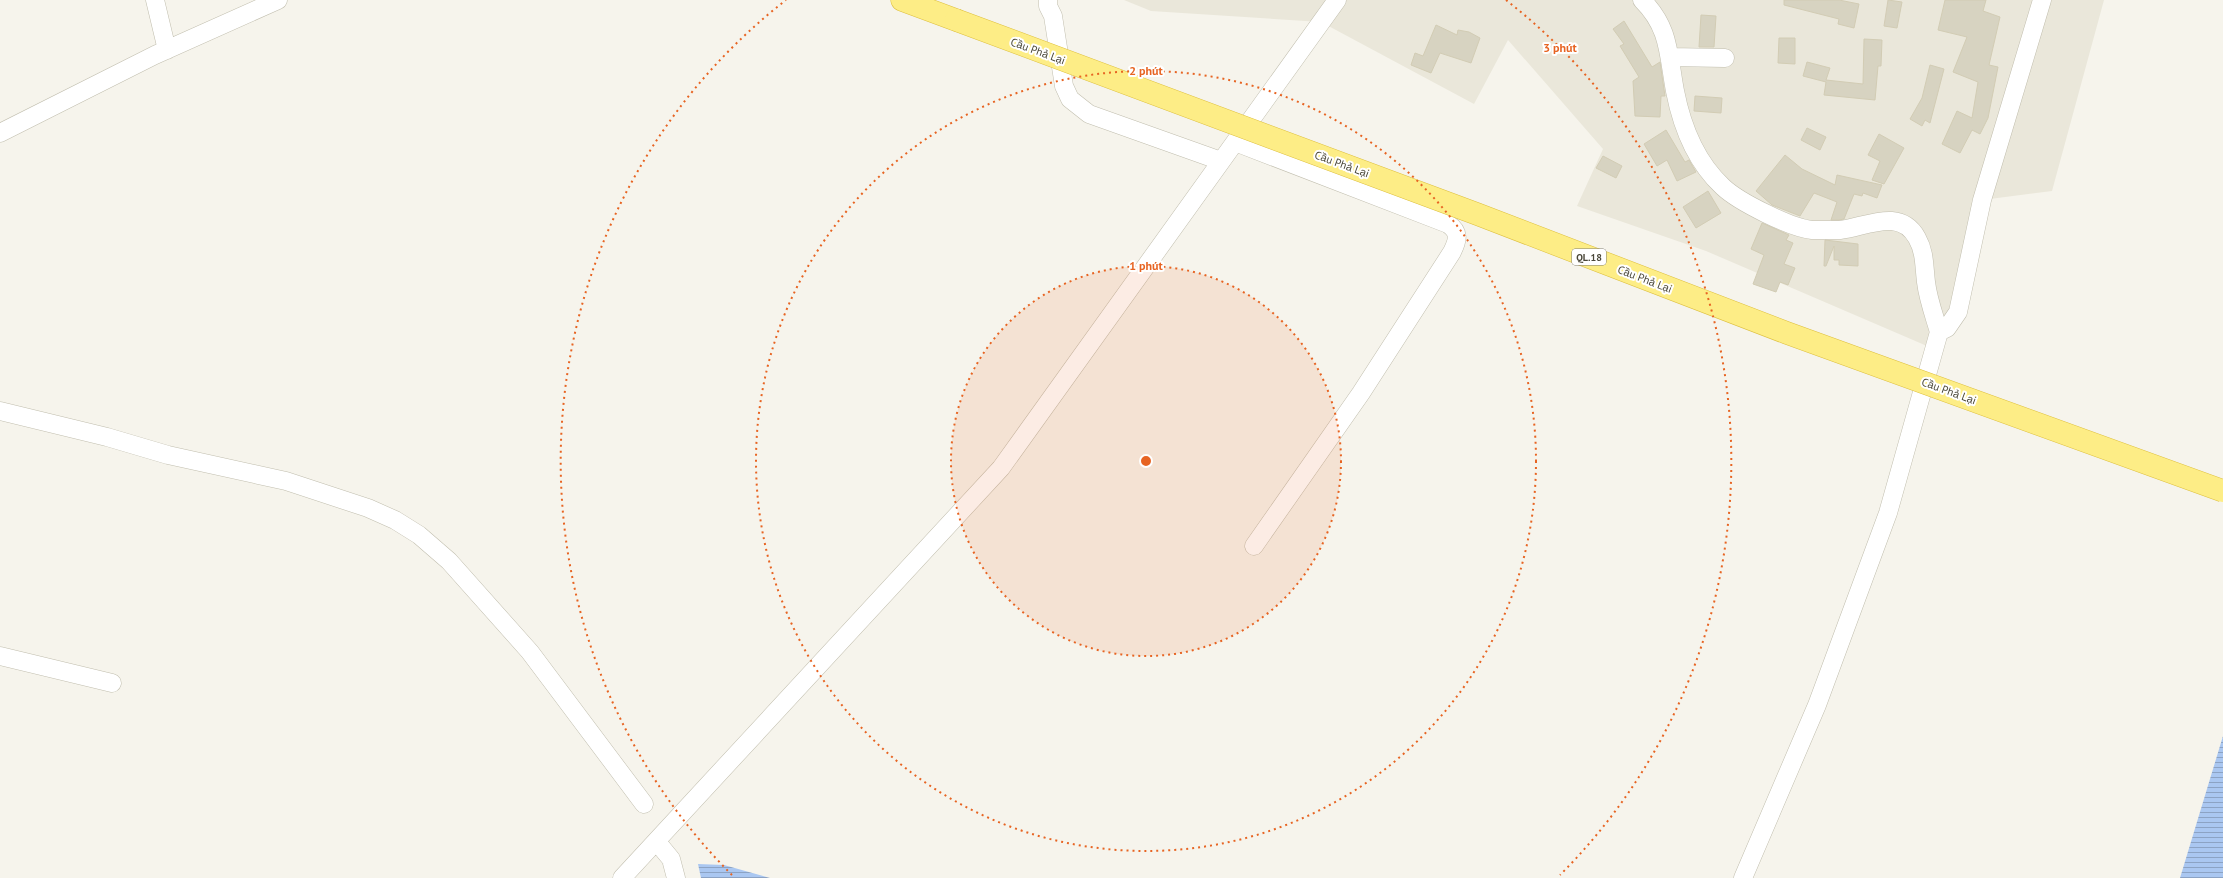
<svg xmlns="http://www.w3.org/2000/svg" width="2223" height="878" font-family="'PT Sans',sans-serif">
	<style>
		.residential { fill: #eae7da }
		.water { fill: url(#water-rules) }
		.building { fill: #d7d3c1; stroke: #d2ccb4 }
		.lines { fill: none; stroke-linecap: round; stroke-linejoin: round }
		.minor-casing { stroke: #c1beae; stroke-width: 19 }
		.trunk-casing { stroke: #ddbf3e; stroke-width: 23 }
		.minor { stroke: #fff; stroke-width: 18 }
		.trunk { stroke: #fded86; stroke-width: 22 }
		.trunk-bridge-casing { stroke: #ddbf3e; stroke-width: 23; stroke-linecap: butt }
		.trunk-bridge { stroke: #fded86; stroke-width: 22 }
		.ring { fill: none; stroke: #e76422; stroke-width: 2; stroke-dasharray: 2 4 }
		.labels { text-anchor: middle; stroke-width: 4; stroke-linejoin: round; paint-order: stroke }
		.shield { fill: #fff; stroke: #807e74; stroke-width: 1 }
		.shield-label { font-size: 10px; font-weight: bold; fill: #4a4739 }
		.street-label { font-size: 11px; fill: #4a4739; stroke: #fff }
		.centre { fill: #e76422; stroke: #fff; stroke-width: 2 }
		.ring-label { font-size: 12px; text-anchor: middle; font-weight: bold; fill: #e76422; stroke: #fff; stroke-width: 4; stroke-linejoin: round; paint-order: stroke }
	</style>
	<defs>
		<pattern id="water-rules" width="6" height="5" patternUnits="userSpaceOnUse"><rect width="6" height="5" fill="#aac7f1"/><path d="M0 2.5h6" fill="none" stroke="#8ca3c4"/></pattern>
	</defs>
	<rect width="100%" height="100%" fill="#f6f4ec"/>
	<path class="residential" d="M1124,0H2104L2052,191L1982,200L1970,257L1934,349L1706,251L1577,206L1603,149L1508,40L1474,104L1321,22L1151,11Z"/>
	<path class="water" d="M2223,736V878H2180Z
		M698,864L724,865L770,878H701Z"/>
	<path class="building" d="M1784,0H1839L1859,4L1854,28L1838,24L1839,19L1784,5Z
		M1888,0L1902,2L1897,28L1884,26Z
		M1945,0H1986L1983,11L2000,17L1989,65L1998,67L1988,118L1980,134L1972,130L1960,153L1942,144L1957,111L1972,118L1978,82L1953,72L1967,37L1938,30Z
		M1701,15L1716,16L1714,47H1699Z
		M1624,21L1652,67L1660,62L1665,96H1661L1660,117L1635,116L1633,81L1639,77L1620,46L1624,44L1613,29Z
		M1436,25L1457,35L1458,30L1469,32L1480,38L1471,63L1440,53L1431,73L1411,65L1415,53L1423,56Z
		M1779,38H1795V64L1778,63Z
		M1864,39L1882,40L1881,66H1878L1875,100L1824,95L1826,82L1803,76L1807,62L1830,68L1826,80L1863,84Z
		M1930,65L1944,69L1930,123L1925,120L1922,126L1910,119L1922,98Z
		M1695,96L1722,98L1721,113L1694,111Z
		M1807,128L1826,137L1820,150L1801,140Z
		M1666,130L1685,162L1689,160L1696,172L1677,181L1667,160L1657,166L1644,144Z
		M1879,134L1904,148L1884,184L1872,180L1880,161L1868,155Z
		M1785,155L1802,169L1835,185L1837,175L1882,185L1877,198L1863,193L1862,196L1854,194L1844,219L1839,220H1831L1837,202L1814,193L1800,216L1772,205L1756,191Z
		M1603,156L1622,166L1616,178L1596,168Z
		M1708,191L1721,213L1696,228L1683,207Z
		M1762,223L1789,235L1786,240L1793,243L1784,264L1795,268L1788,285L1780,282L1776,292L1753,284L1764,255L1751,249Z
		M1825,240L1858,244V266L1839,265V260H1834V246L1826,266H1824Z"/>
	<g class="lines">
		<defs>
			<path id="minor" d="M155,0L167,50
				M1048,0V6L1053,16L1064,86L1070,99L1089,114L1221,161
				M1642,0C1670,28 1668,54 1675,91C1682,127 1696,162 1723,187C1739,202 1791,228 1812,230C1821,230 1831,230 1840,230C1866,227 1900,207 1917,238C1925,252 1924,266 1926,282C1928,299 1934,315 1939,332
				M1670,57L1725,58
				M0,133L155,55L278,0
				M1235,142L1448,224C1460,232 1458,240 1452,252L1361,393L1254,546
				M0,411L107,437L168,455L286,481L368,508L395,520L419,535L449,561L530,652L644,804
				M0,656L112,683
				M657,842L671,859L676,878
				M622,878L1001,468L1337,0
				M1743,878L1817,705L1888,513L1939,332L1947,328L1958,312L1982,200L2042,0"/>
			<path id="trunk" d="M902,0L956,20"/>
		</defs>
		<use href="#minor" class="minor-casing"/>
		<use href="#trunk" class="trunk-casing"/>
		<use href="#minor" class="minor"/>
		<use href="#trunk" class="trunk"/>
		<defs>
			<path id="trunk-bridge" d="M956,20L1477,214L1787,333L2223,491"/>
		</defs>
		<use href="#trunk-bridge" class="trunk-bridge-casing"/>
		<use href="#trunk-bridge" class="trunk-bridge"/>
	</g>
	<circle cx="1146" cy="461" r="195" fill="#e76422" fill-opacity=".12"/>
	<g class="ring">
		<circle cx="1146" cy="461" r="195"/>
		<circle cx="1146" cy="461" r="390"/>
		<path d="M732 875A585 585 0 0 1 786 0M1506 0A585 585 0 0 1 1560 875"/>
	</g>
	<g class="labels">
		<rect class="shield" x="1572" y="249" width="34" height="16" rx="3"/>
		<g class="shield-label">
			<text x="1589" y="261">QL.18</text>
		</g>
		<g class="street-label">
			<text transform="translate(1038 51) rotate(20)" y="4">Cầu Phả Lại</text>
			<text transform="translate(1342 164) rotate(20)" y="4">Cầu Phả Lại</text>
			<text transform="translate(1645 279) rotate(21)" y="4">Cầu Phả Lại</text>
			<text transform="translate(1949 391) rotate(20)" y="4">Cầu Phả Lại</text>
		</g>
	</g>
	<circle cx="1146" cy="461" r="6" class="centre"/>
	<g class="ring-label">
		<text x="1560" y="52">3 phút</text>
		<text x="1146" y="75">2 phút</text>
		<text x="1146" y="270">1 phút</text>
	</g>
</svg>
